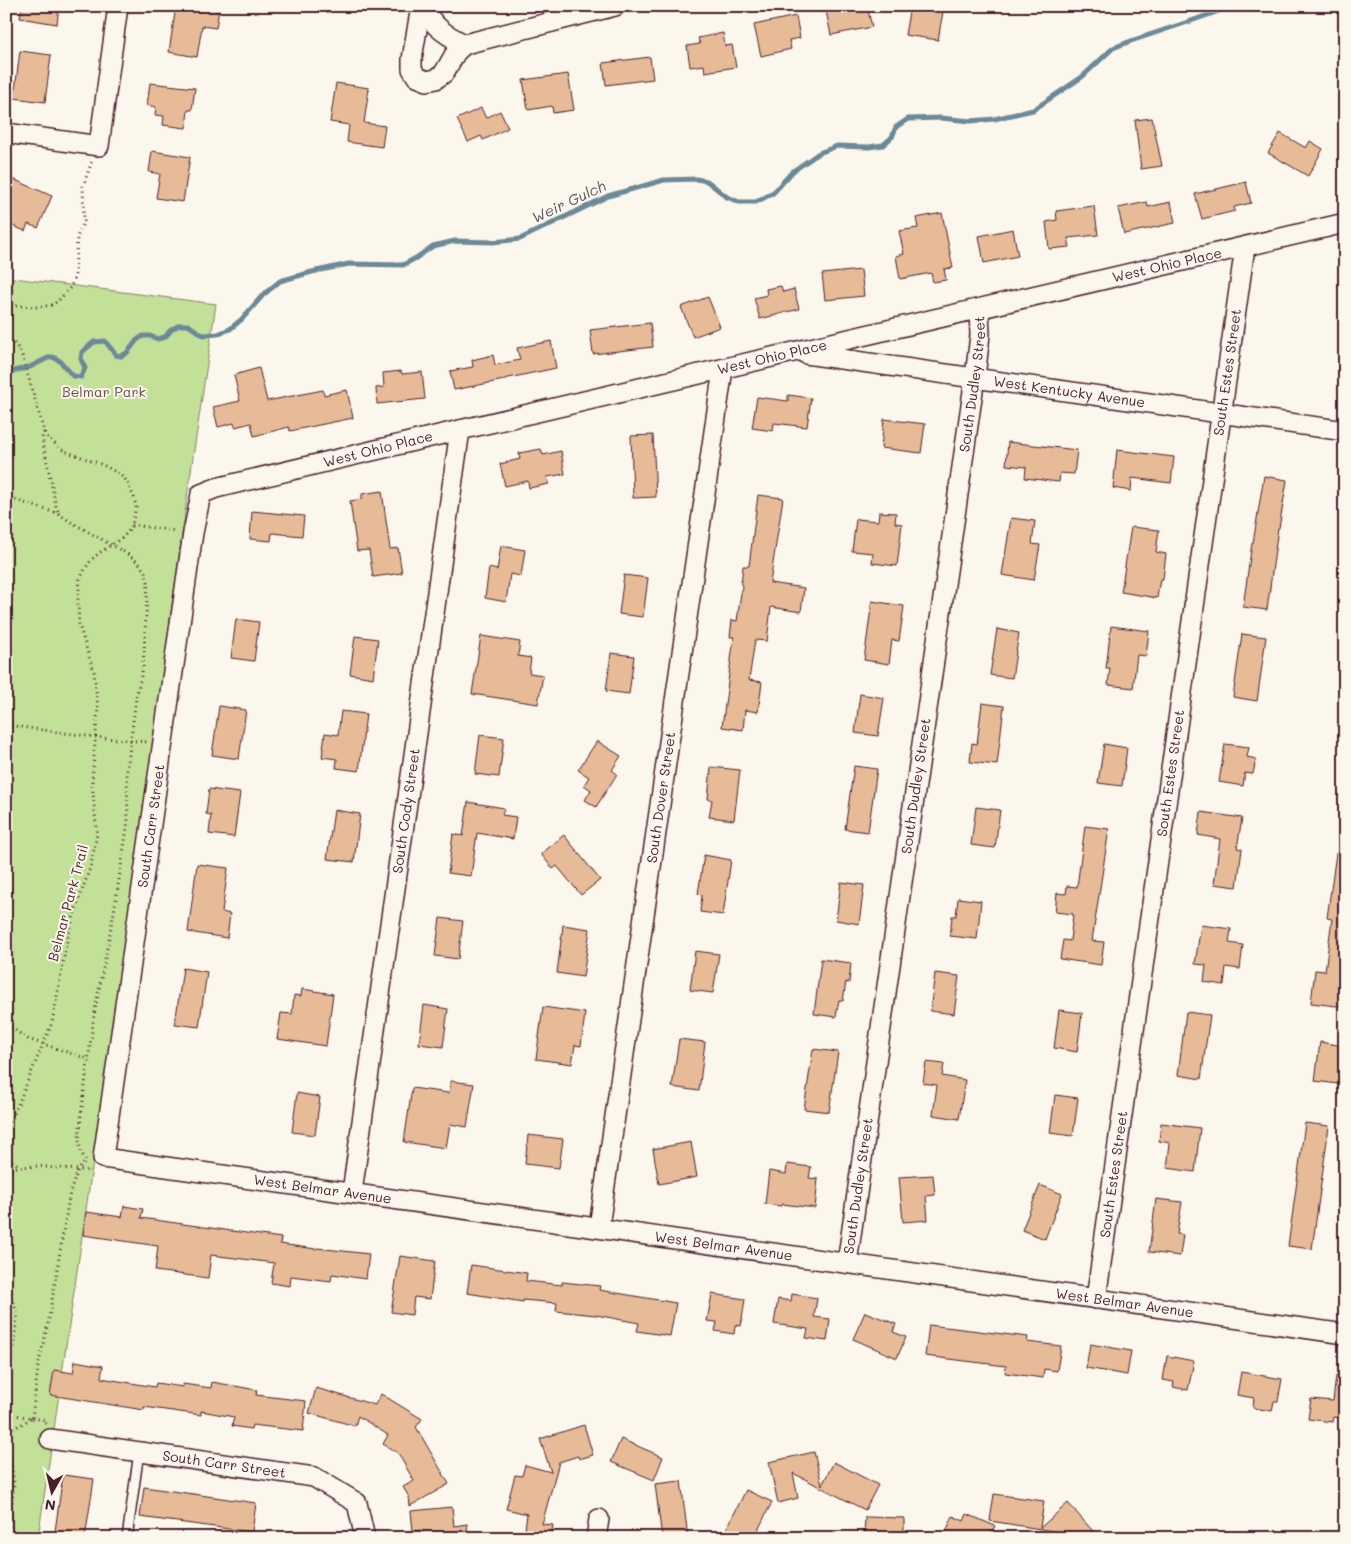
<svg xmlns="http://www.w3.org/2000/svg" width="1351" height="1544" font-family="Mali,sans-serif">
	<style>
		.green { fill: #c2e098; stroke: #868062 }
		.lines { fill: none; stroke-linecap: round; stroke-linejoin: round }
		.stream { stroke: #6c8998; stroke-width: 5 }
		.building { fill: #e7bb97; stroke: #4a1f2b }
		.service-casing { stroke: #4a1f2b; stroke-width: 12 }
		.minor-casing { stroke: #4a1f2b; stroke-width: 22 }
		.path { stroke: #4a1f2b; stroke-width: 3; stroke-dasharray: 1 4; stroke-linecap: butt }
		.service { stroke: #fbf7ec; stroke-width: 9 }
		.minor { stroke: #fbf7ec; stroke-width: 19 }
		.labels { text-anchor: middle; stroke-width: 4; stroke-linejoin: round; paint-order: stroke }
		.street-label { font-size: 14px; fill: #4a1f2b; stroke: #fbf7ec }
		.park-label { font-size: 14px; fill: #684f46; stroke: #fbf7ec }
		.water-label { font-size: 15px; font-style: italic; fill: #5b5462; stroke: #fbf7ec }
	</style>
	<rect width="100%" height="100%" fill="#fbf7ec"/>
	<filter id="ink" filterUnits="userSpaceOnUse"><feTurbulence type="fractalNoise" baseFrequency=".02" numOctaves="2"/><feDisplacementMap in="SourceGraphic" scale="10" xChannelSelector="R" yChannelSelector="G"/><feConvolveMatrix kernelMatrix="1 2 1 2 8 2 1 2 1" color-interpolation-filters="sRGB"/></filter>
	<g filter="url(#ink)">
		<path class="green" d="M6,277L216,304L189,484L127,929L38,1538H6Z"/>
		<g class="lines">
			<path class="stream" d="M6,373L30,367L48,358L53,357L60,361L73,376L81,377L85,368L81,359L82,352L94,342L105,341L116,355L121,356L127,353L137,340L143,336H150L158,339L165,337L171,330L179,325H188L203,335L218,334L230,329L242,319L263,295L280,281L312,272L349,264L403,265L416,258L433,246L455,241L493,242L520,239L608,196L664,180L696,179L707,181L727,197L739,202H756L773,193L793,171L819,153L837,146L869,147L883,145L892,137L896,127L908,119L941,118L971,121L994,119L1033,110L1082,77L1113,48L1131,41L1191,21L1219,11L1224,6"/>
		</g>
		<path class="building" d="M22,6H59L57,24L20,18Z
			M176,6H197L219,10L216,28L202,26L197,57L169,52Z
			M825,6H867L872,27L831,35Z
			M910,6H944L938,40L905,35Z
			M796,16L800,38L789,40L791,49L761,56L754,25Z
			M723,33L725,46L732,45L736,67L705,72L704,65L690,67L687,46L700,44L698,38Z
			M20,51L51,55L45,102L14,98Z
			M650,57L653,79L606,85L603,63Z
			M568,74L574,110L553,113L552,106L528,110L523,80Z
			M150,83L195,88L192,110H188L186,128L163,125L164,116L155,115L156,107L147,105Z
			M336,83L369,88L364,123L385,126L382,147L347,142L349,125L330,122Z
			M481,108L486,118L500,111L508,128L483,140L481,136L468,142L457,119Z
			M1152,118L1162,166L1141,169L1135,120Z
			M1280,133L1306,148L1310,141L1323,149L1308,176L1268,153Z
			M152,151L190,157L183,202L156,198L160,174L149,172Z
			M6,176L52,196L38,228L28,224L25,231L6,223Z
			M1246,182L1251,203L1234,207L1235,211L1202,219L1195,194Z
			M1147,202L1148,207L1171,202L1175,223L1124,234L1118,208Z
			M1094,206L1098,235L1068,238L1070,247L1049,249L1046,222L1057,220L1056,211Z
			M942,213L953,268L944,269L946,280L933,282L931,273L900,279L896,256L904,254L899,231L918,228L916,218Z
			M1013,229L1018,256L984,263L979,236Z
			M861,270L864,296L825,300L822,274Z
			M781,286L783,292L794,289L799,309L760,319L754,298L767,295L766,289Z
			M708,297L720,327L693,337L681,307Z
			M650,323L653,347L593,354L590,330Z
			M551,341L556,368L504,379V380L454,390L450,371L473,367L472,360L493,355L495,365L520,360L517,348Z
			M259,368L267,401L323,390L324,395L347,390L353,418L290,431L289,427L254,436L251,423L235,427L234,423L218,427L213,407L240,401L234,375Z
			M401,371L402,374L422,372L425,399L377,404L376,388L384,387L383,373Z
			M788,395L811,398L807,427L774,423L773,431L752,428L757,397L788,401Z
			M884,419L925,424L921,453L881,448Z
			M653,435L656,497L633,498L631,436Z
			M1008,442L1077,450L1074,474L1060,473L1059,482L1025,478L1026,467L1006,465Z
			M541,449L543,455L561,451L565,474L547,477L549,484L529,488L528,481L505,486L500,464L520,459L519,453Z
			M1117,450L1174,457L1171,483L1132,478L1131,491L1113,488Z
			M1264,476L1287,480L1279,528H1278L1267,610L1243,607L1252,543H1253Z
			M382,491L390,549L398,548L402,573L373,577L369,550L357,551L350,501L362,499V494Z
			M758,495L783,498L770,583L804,588L801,612L771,607L767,641L755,640L749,680L762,682L758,712L745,710L743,730L722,727L734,637H730L732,620L737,621L742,586L741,584L743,566H749Z
			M252,511L304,516L302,536L272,533L271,541L250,539Z
			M879,512L896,513L895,523L902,524L897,566L872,563L873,553L852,551L856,519L878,521Z
			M1011,518L1035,521L1032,544L1040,545L1034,580L1002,575Z
			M1131,527L1159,530L1156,552L1166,554L1163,579H1160L1157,598L1121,592Z
			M501,546L525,550L521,576L510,574L506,602L485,598L489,568L497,570Z
			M624,575L648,578L643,617L619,614Z
			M872,601L904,606L899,641L892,640L889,664L864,660Z
			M236,619L259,622L254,661L231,658Z
			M1111,626L1149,631L1146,656L1137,655L1133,688L1108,685L1110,668H1106Z
			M997,629L1019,633L1012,678L990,675Z
			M1242,634L1266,637L1257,701L1233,697Z
			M355,636L378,639L373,678L350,674Z
			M481,636L520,642L518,656L531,658L529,673L543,675L538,704L472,694Z
			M611,653L634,656L629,694L606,691Z
			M860,694L884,698L878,736L855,733Z
			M982,703L1004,706L997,765L970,762L972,743L977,744Z
			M219,706L246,710L239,759L212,755Z
			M341,711L366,714L359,771L336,768L337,759L322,757L325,733L338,735Z
			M480,735L504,738L499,777L475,774Z
			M597,741L621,756L612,770L617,774L596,807L585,800L591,790L584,785L589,777L578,770Z
			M1104,744L1127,748L1122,786L1098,783Z
			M1225,744L1249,747L1247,757L1256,759L1253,774L1245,773L1243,786L1219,782Z
			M854,766L877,769L868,832L845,829Z
			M711,767L740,770L734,820L709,817L712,800L708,799Z
			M209,789L240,793L234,837L209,834L211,815L206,814Z
			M468,802L504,808L502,815L516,817L513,839L477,833L471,876L448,873L453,834L463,836Z
			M976,807L1000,810L995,848L971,845Z
			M334,810L360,814L354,862L327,859Z
			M1201,812L1242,818L1237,848L1242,849L1237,887L1214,884L1220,839L1198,835Z
			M1085,826L1109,829L1092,941L1104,942L1101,965L1060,959L1063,940L1070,941L1073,914L1055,912L1057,893L1066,894L1067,886L1077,887Z
			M564,835L600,880L581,895L557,866L553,869L541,854Z
			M1336,853H1345V1007L1311,1003L1315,970L1325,971L1332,919L1327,918Z
			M704,855L731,860L723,915L700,912L702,895L698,894Z
			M197,864L228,868L222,912L230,914L227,938L188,932Z
			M841,882L864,885L859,924L836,920Z
			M958,898L981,901L977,939L950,936L952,916H956Z
			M440,918L463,921L458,959L435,956Z
			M563,925L590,929L583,977L557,973Z
			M1201,925L1231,929L1229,943L1243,945L1240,969L1226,967L1224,985L1204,982L1206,965L1195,964Z
			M695,951L719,954L713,993L690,990Z
			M821,959L851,963L849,983L846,982L843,1001L839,1000L836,1017L814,1014Z
			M183,968L207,972L199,1027L175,1024Z
			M935,973L959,976L954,1014L930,1011Z
			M302,989L333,994L326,1046L277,1039L281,1013L292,1014L294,995L301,996Z
			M424,1005L448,1009L443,1047L419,1044Z
			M543,1007L585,1013L581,1046L575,1045L572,1064L536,1059Z
			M1059,1010L1082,1013L1077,1052L1054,1048Z
			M1186,1012L1210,1015L1201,1079L1178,1075Z
			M679,1039L705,1042L699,1091L672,1087Z
			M1320,1042L1343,1046L1338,1084L1315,1081Z
			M813,1049L838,1052L829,1112L804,1109Z
			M926,1062L944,1064L942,1076L965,1080L959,1119L933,1115L937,1085L923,1083Z
			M451,1081L474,1084L467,1127L450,1124L446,1148L404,1142L412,1088L449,1093Z
			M297,1093L320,1097L315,1135L292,1132Z
			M1055,1095L1078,1098L1073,1136L1050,1133Z
			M1161,1123L1200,1128L1195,1172L1167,1168L1170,1143L1159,1141Z
			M1305,1123L1329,1126L1312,1249L1288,1246Z
			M528,1135L563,1139L559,1168L525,1164Z
			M691,1142L697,1177L659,1184L653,1149Z
			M787,1164L811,1167L809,1178L818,1179L815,1208L782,1204L781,1206L765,1204L769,1171L786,1174Z
			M933,1175L935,1195L926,1196L928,1220L903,1222L899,1177Z
			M1040,1185L1062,1194L1045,1239L1022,1230Z
			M1156,1199L1182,1202L1177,1234L1183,1235L1180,1256L1149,1252Z
			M124,1206L143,1209L141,1218L281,1238L280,1244L316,1249L317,1248L369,1254L366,1279L332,1274L331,1281L291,1276L290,1286L271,1283L274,1263L211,1255L208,1278L155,1271L158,1246L83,1235L86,1212L122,1217Z
			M400,1256L435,1261L430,1299L414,1297L412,1315L391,1312Z
			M471,1265L527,1273L526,1281L562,1285V1282L600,1286L599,1290L676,1303L670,1336L637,1331L639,1323L596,1315L556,1311L557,1303L523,1300V1302L467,1293Z
			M712,1294L745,1299L741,1326L735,1325L734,1334L715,1331L717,1322L707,1321Z
			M792,1294L817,1298L814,1317L830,1319L827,1341L806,1338L808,1329L774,1324L778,1299L791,1301Z
			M865,1312L896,1324L893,1332L906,1337L897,1358L853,1339Z
			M929,1325L1028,1337L1027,1342L1061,1346L1057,1371L1044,1369L1043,1378L1005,1373L1006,1366L925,1356Z
			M1090,1344L1131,1351L1127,1375L1086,1368Z
			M1167,1356L1194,1361L1188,1390L1173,1387L1174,1382L1163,1380Z
			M75,1361L103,1366L101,1378L155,1387L156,1383L183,1387V1384L211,1388L212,1382L257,1390L256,1395L306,1401L303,1431L252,1425L251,1429L232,1426L234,1417L201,1411V1415L144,1407V1410L50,1395L54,1370L73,1373Z
			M1241,1372L1282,1379L1278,1401H1274L1272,1411L1253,1408L1254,1398L1237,1395Z
			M1336,1376H1345V1418L1333,1417L1332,1422L1308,1419L1311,1399L1333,1401Z
			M316,1388L375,1405L381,1394L422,1419L416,1427L449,1484L410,1506L409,1497L403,1487L414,1481L398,1453L383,1444L388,1435L358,1416L355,1426L309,1413Z
			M584,1425L593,1455L579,1459L578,1456L559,1462L542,1524L553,1525L551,1538H524L527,1514L506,1509L515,1475L522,1476L525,1465L551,1472L540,1439Z
			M621,1439L663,1457L654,1480L611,1462Z
			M814,1452L822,1485L834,1462L878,1485L865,1510L793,1473L798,1498L778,1503L769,1462Z
			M63,1475L94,1479L85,1538H54Z
			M681,1481L688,1538H662L655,1484Z
			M144,1487L256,1503L252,1532L140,1517Z
			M746,1490L772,1502L754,1538H736L725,1532Z
			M994,1494L1044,1501L1040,1528L1068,1503L1099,1538H1059L1053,1531L990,1521Z
			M452,1507L454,1526L467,1524L468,1538H424L423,1530L413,1531L411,1511Z
			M967,1514L995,1526L989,1538H943L953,1516L964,1521Z
			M865,1517L904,1518V1538L864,1537Z"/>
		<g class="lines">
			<defs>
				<path id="service" d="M127,1538L139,1452"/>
				<g id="minor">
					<path d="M421,6L412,59V69L417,77L427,81L436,79L444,73L456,52L465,44L615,6"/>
					<path d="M425,6C429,25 449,37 465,44"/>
					<path d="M6,133L99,146L118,6"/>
					<path id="s1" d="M1345,223L460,430L216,488L201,494L193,533L103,1158L1345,1334"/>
					<path id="s2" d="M806,354L1345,431"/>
					<path id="s3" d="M352,1192L460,430"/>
					<path id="s4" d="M599,1227L723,369"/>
					<path id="s5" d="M847,1263L975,377L980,335L979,309"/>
					<path id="s6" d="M1096,1299L1245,247"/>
					<path id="s7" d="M50,1439L314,1477L357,1503L365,1538"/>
					<path d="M596,1538L599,1519"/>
				</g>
			</defs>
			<use href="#service" class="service-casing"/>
			<use href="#minor" class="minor-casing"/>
			<path class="path" d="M6,305L36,307L52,305L58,301L70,288L75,276L77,237L84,221L83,186L92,161
				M6,337C15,342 19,349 23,358L44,431L48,438L62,450L103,465L116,472L125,479L134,497L136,507L132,525L128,532L122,538L99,553L91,560L85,569L80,579L78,600L79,625L94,672L98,708L92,781L97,834L91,865L75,911L67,941L52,1023L6,1133
				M44,432L42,438L56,506L59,513
				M6,497L59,514L71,522L126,553L139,563L145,572L148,582L143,667L136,698L127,770L128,821L114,912L94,1015L81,1116L79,1141L81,1152L86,1161L78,1170L70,1192L49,1318L38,1367L32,1418
				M132,525L176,531
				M6,725L95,737L147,742
				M6,1028H12L28,1039L88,1059
				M6,1153L13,1162L20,1166
				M6,1168L35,1166L91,1171
				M6,1284L12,1294L17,1317L10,1373L8,1443L14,1483L8,1538
				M8,1414L45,1420L46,1424
				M8,1430L21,1425L31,1418"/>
			<use href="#service" class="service"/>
			<use href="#minor" class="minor"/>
		</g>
	</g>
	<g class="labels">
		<g class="street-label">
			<text transform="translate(1167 265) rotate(-13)" y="5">West Ohio Place</text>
			<text transform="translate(772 357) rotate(-13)" y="5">West Ohio Place</text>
			<text dy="5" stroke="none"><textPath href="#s6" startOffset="936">South Estes Street</textPath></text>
			<text dy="5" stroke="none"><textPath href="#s5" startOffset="888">South Dudley Street</textPath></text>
			<text dy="5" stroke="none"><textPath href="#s2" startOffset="266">West Kentucky Avenue</textPath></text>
			<text transform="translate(378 449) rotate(-14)" y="5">West Ohio Place</text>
			<text dy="5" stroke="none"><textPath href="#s6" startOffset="531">South Estes Street</textPath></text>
			<text dy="5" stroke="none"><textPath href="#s5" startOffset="482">South Dudley Street</textPath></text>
			<text dy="5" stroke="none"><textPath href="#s4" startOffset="434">South Dover Street</textPath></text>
			<text dy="5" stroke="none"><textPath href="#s3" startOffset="385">South Cody Street</textPath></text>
			<text transform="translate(151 826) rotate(-82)" y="5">South Carr Street</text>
			<text transform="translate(68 903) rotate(-75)" y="5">Belmar Park Trail</text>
			<text dy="5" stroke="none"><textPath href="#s6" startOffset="126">South Estes Street</textPath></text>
			<text dy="5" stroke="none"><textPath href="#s5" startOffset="78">South Dudley Street</textPath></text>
			<text dy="5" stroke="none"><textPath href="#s1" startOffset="2069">West Belmar Avenue</textPath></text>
			<text dy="5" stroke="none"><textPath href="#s1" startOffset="2474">West Belmar Avenue</textPath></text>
			<text dy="5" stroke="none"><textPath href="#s1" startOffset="2879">West Belmar Avenue</textPath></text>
			<text dy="5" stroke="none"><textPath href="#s7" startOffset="176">South Carr Street</textPath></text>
		</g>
		<g class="park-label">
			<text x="104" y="397">Belmar Park</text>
		</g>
		<g class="water-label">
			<text transform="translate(569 202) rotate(-25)" y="5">Weir Gulch</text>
		</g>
	</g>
	<rect width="1351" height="1544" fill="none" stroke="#fbf7ec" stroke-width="25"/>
	<rect x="12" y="12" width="1326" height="1519" fill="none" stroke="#4a1f2b" stroke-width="2" filter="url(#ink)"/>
	<g transform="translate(52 1492) rotate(188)" stroke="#fbf7ec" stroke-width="4" paint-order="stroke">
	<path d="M0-4L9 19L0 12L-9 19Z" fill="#4a1f2b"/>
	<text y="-8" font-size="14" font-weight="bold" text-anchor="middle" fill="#4a1f2b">N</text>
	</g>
</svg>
